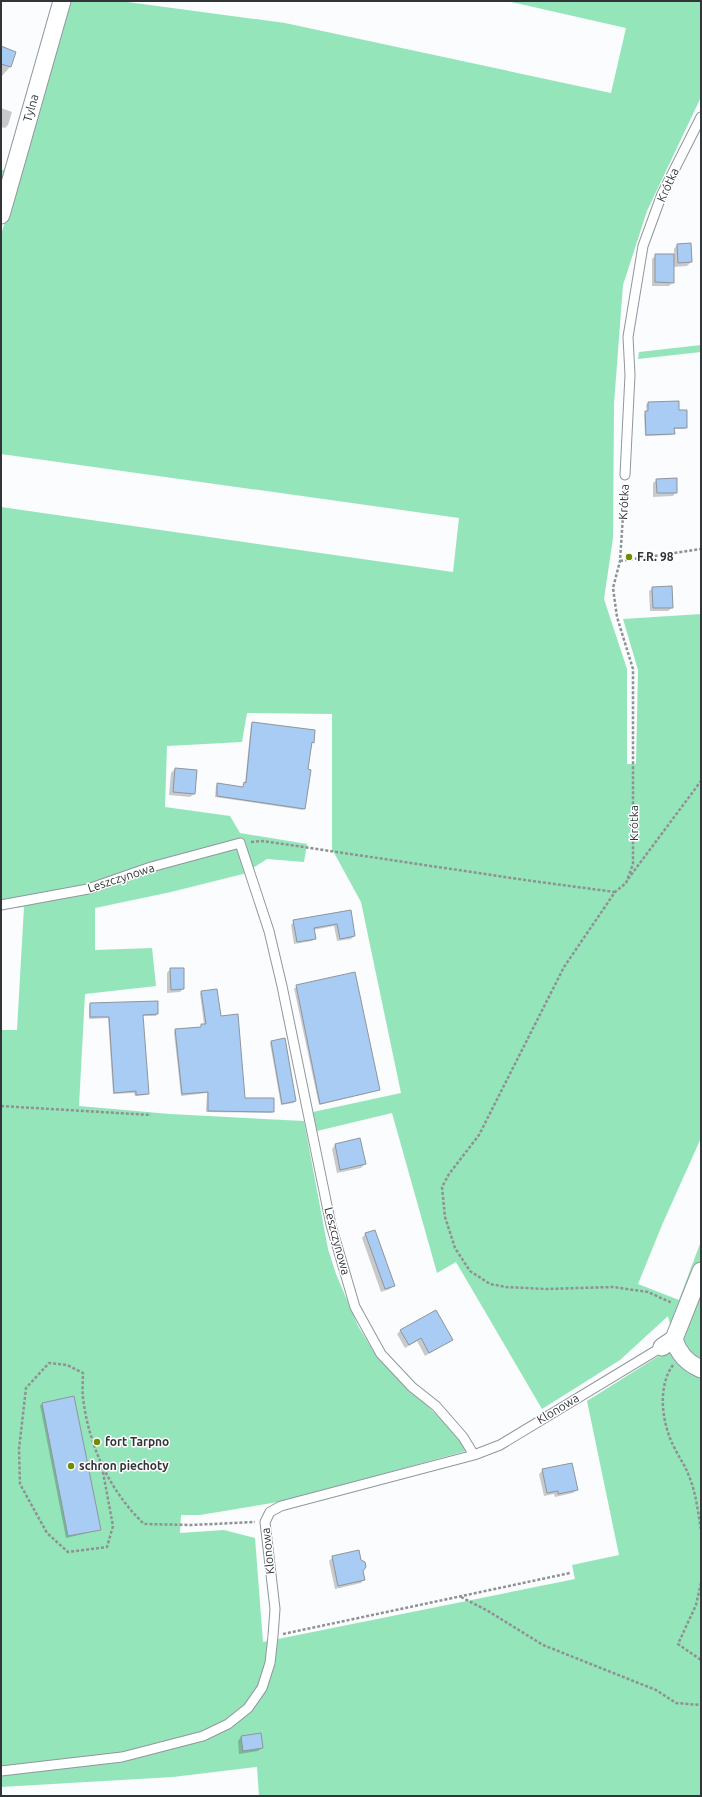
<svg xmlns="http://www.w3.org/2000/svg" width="702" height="1797" font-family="Ubuntu,sans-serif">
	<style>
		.green { fill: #95e5ba; fill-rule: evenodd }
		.shadow { fill: #0003 }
		.building { fill: #a8ccf4; stroke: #8f959d }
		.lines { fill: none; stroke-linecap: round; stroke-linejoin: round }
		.lane-casing { stroke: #90979e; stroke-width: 11 }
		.street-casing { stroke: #90979e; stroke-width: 19 }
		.path { stroke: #8f9193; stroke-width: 2.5; stroke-dasharray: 3 2; stroke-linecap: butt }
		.lane { stroke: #fff; stroke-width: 9 }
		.street { stroke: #fff; stroke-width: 17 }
		.poi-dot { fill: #738b00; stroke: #fff; stroke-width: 1.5 }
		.labels { text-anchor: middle; stroke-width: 3; stroke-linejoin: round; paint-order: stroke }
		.street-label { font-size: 12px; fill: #323538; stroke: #fff }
		.poi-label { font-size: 12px; font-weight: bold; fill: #323538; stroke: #fff; text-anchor: start }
	</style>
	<rect width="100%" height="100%" fill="#fafcfd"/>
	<path class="green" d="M69,1H120L285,23L611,93L626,28L507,1H701V97L647,211L623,285L614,404L613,538L604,599L627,669V764H636L638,670L623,619L701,614V1138L662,1225L638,1284L679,1300L701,1241V1796H259L257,1767L173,1777L1,1787V1030H17L24,907L1,909V507L453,572L459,518L1,454V235L7,215L1,214V170H20ZM247,713L332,714V849L361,902L401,1093L313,1112L317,1131L392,1113L437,1273L456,1262L542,1409L620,1360L668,1316L676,1350L657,1357L587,1401L619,1555L572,1565L575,1579L263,1642L255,1538L224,1530L180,1533L181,1515H200L284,1501L466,1451L458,1435L395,1375L374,1352L358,1326L336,1274L328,1249L304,1121L170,1114L79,1106L85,994L156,986L152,948L95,950V908L171,892L243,874L267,859L304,862L307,844L240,833L230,816L165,807L167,746L242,742Z
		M701,345V352L638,359L639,352Z"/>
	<path class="shadow" d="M1,48L15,52L10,67L1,77Z
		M1,108L12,112L8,125L5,128L1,127Z
		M677,245L691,262L687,266L673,267V282L669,286H652V259L656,255H674V249Z
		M648,403L679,411L686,427L685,429H674L672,435L645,436L644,414L647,412L646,405Z
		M657,480L676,492L673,496L653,497V483Z
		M653,588L672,608L668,611H650L649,591Z
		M253,723L314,730L313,742L310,744L304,808L303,810L215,797L216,786L217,784L242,788L245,783L251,724Z
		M175,769L194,794L190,797L169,795L171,773Z
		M350,911L354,936L351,939L337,941L334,926L313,930L315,938L312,941L294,944L291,925L294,921Z
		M170,969L183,989L180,992L167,993V973Z
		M355,973L379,1090L319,1105L294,988Z
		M202,992L220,1017L244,1099L273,1111L271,1113L206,1112L207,1093L181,1096L174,1032L175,1030L199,1028L204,1025L200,993Z
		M90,1004L157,1014L156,1016H142L148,1093L146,1095L135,1096L134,1093L113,1094L108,1018L89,1019V1006Z
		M271,1042L295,1101L294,1103L281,1105L270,1043Z
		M335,1145L365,1164L361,1168L337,1173L332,1149Z
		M374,1231L394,1285L390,1289L381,1292L362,1238L365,1234Z
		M401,1330L451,1340L425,1356L417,1341L405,1348L397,1334Z
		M73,1397L99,1530L66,1538L40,1405Z
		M543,1470L577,1490L573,1493L555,1497L554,1494L544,1496L539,1474Z
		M333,1557L362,1570L364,1579L361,1583L335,1589L329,1561Z
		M241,1737L262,1748L258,1751L239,1754L238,1741Z"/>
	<path class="building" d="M1,46L16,52L11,67L1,64Z
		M691,243L692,262L678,263L677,244Z
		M655,254H674V283L655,282Z
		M679,401V410H687V428H674L675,434L646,435L645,411H648V402Z
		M677,478V493H657L656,479Z
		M672,586L673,608H653L652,587Z
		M252,722L315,730L314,743L312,742L308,769L311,770L305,809L217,796V783L243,787L244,782L246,783Z
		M175,768L197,770L195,794L173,792Z
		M351,910L355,936L340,939L337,924L314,928L316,939L297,942L293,920Z
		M170,968H184V989L171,990Z
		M355,972L380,1090L320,1104L296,985Z
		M217,989L221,1016L238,1014L245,1098H274V1112L208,1111V1092L182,1094L175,1029L201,1027V1024H206L201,991Z
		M158,1001V1014L143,1015L149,1094L136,1095V1091L114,1093L109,1017H90V1003Z
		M285,1038L296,1101L282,1104L271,1041Z
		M360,1138L366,1164L340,1170L335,1144Z
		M375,1230L395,1286L385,1289L365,1233Z
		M436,1310L453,1340L429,1353L421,1338L409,1345L400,1330Z
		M74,1396L101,1530L68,1536L42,1403Z
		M572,1463L578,1490L558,1494V1491L547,1493L542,1469Z
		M359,1550L361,1560L365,1562L366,1567L363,1571L365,1580L338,1586L332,1556Z
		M261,1733L263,1748L243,1751L241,1736Z"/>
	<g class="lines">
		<defs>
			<path id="lane" d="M625,475L630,375L628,337L643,246L662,194L701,117
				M1,905L88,889L151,867L240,843L269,931L282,986L331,1225L355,1307L381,1354L412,1387L436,1406L463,1437L474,1455
				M1,1771L122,1757L203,1736L228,1724L248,1708L262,1688L270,1663L273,1636L275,1609L265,1522L270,1512L281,1506L474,1455L500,1445L662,1347"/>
			<path id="street" d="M1,215L62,1
				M674,1339C678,1353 687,1363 701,1369
				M662,1347L674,1339L701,1271"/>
		</defs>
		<use href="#lane" class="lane-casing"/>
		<use href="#street" class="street-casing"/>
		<path class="path" d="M625,485L620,561L613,588L617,617L633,669V864L626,883L615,892L564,967L479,1135L449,1174L442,1187L445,1217L455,1248L470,1271L490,1284L506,1287L546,1289L613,1287L648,1292L672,1303
			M620,561L701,549
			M251,842L263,841L532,881L615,892
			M628,879L701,781
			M1,1106L151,1115
			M673,1365C657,1387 662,1422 673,1445C678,1456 685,1465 689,1476C696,1493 698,1512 701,1530
			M102,1467L113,1526L107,1547L68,1552L47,1533L20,1484L19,1449L26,1388L49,1363L67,1365L83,1373C83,1381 82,1390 83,1398C89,1446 109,1490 144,1524L191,1525L255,1522
			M701,1583L696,1605L678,1644L701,1660
			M461,1597L488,1611L543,1645L656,1690L676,1703L701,1705
			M283,1634L570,1573"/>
		<use href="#lane" class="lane"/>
		<use href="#street" class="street"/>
	</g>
	<g class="poi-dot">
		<circle cx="629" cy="557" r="4"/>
		<circle cx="97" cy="1442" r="4"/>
		<circle cx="71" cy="1466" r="4"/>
	</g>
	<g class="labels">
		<g class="street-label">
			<text transform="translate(31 108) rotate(-74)" y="4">Tylna</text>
			<text transform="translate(668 185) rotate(-65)" y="4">Krótka</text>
			<text transform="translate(624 502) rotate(-87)" y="4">Krótka</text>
			<text transform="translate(634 823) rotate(-90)" y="4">Krótka</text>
			<text transform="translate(121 878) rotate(-18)" y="4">Leszczynowa</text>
			<text transform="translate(337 1241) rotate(75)" y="4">Leszczynowa</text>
			<text transform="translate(558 1409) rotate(-31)" y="4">Klonowa</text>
			<text transform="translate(268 1551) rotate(-96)" y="4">Klonowa</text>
		</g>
		<g class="poi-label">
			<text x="637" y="561">F.R. 98</text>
			<text x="105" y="1446">fort Tarpno</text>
			<text x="79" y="1470">schron piechoty</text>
		</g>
	</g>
	<rect width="702" height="1797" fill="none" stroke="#323538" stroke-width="4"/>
</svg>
